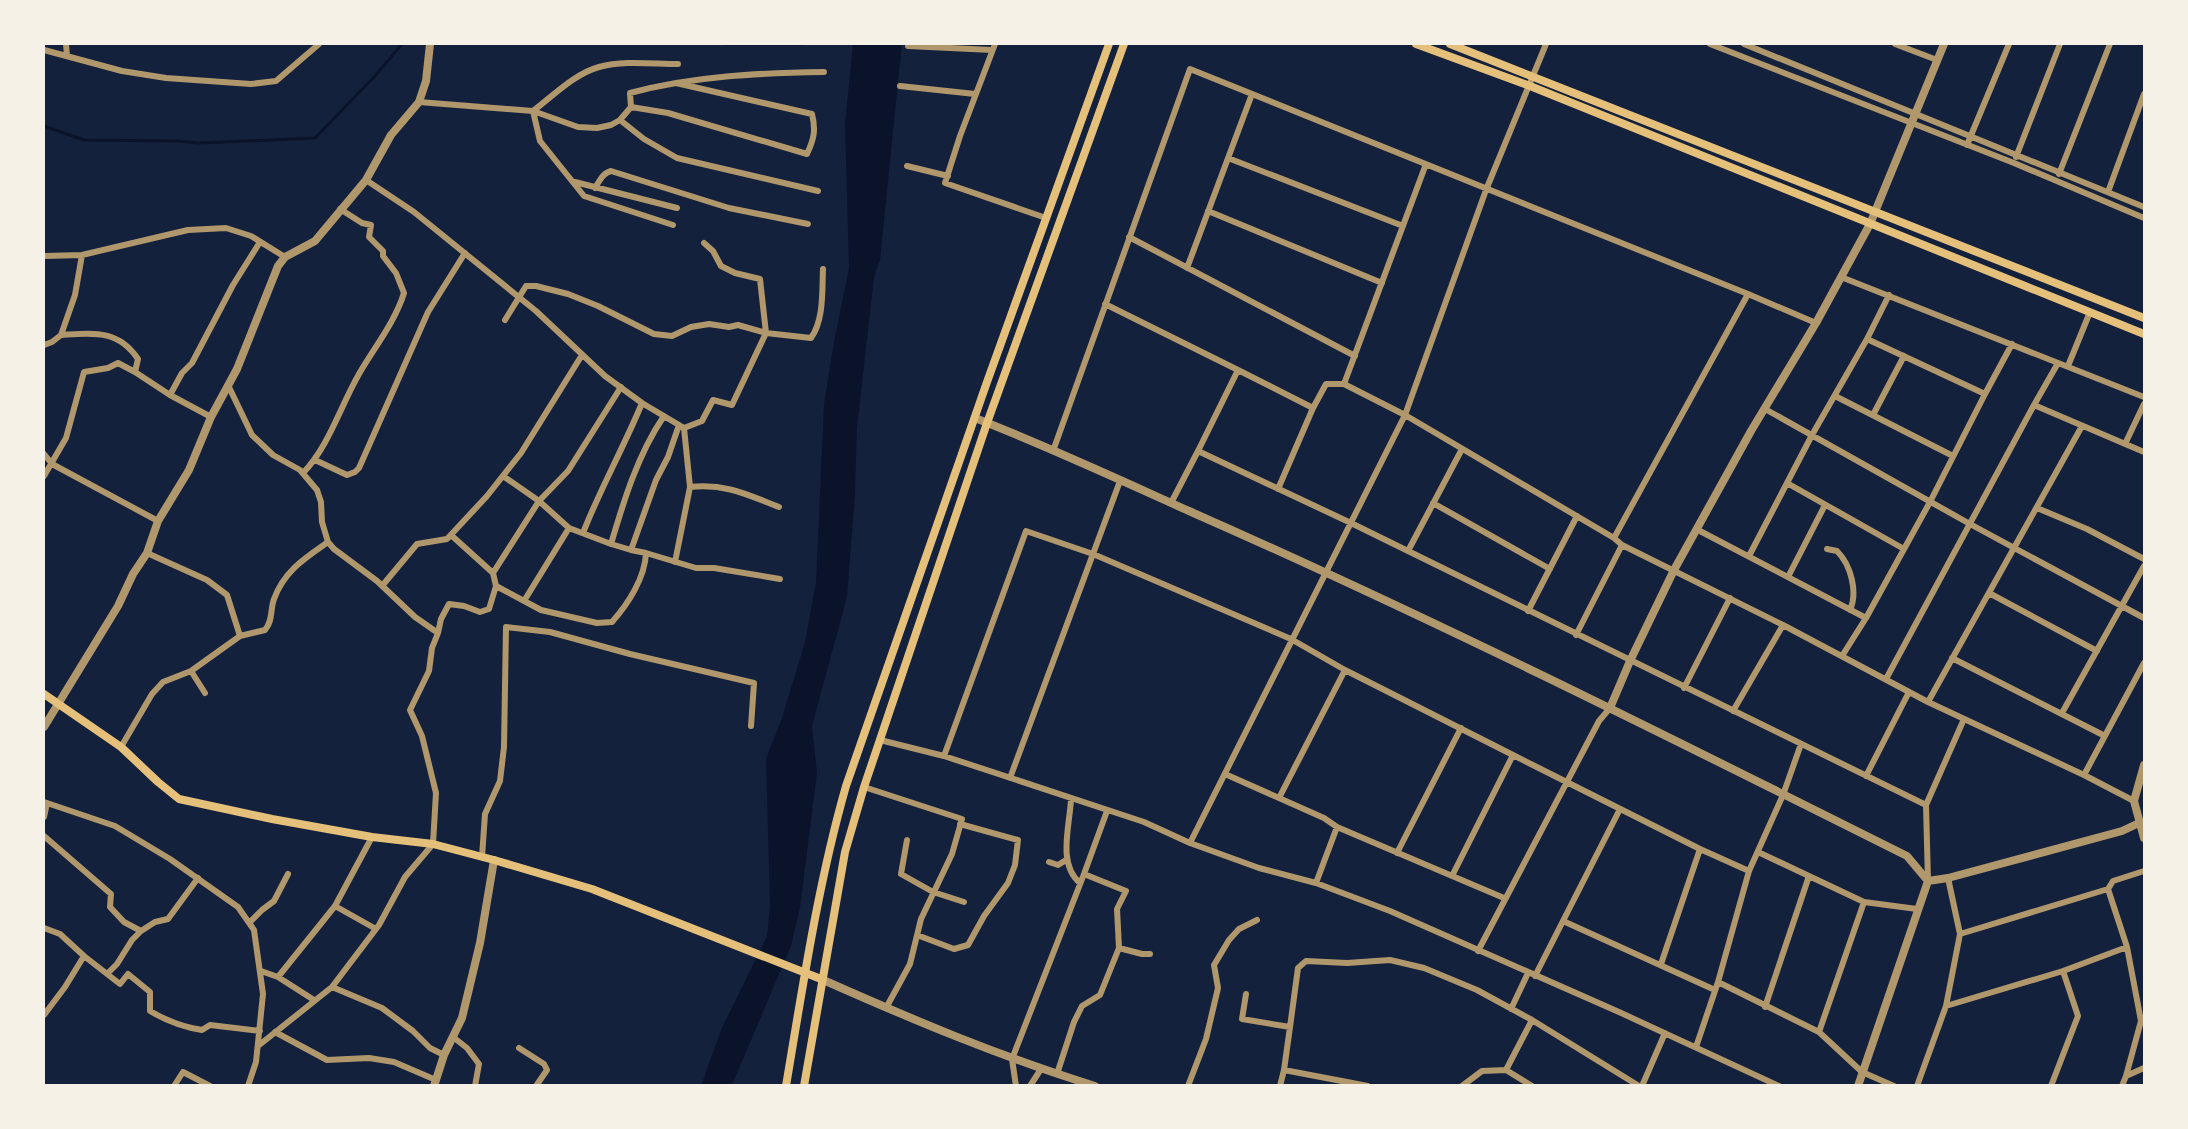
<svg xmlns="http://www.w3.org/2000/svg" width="2188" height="1129" font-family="Raleway,sans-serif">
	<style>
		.water { fill: #0b132b }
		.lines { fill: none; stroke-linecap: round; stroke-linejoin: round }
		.stream { stroke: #0b132b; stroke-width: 3 }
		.minor { stroke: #b1986c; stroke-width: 6 }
		.tertiary { stroke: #b1986c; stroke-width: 8 }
		.secondary { stroke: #e5c07b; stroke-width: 8 }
	</style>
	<rect width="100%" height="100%" fill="#14213d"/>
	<path class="water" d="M853,44H902L880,260L874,277L857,428L855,495L847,597L812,726L817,773L800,908L791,946L732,1085L701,1086L721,1030L767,936L770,905L766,759L782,718L805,642L816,582L824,404L834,342L849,268L845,123Z"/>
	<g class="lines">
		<path class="stream" d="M725,44H803
			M44,126L84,140L177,141L199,143L315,138L375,76L402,44"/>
		<path class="minor" d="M66,44L67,56
			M995,44L960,136L945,183L1046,218
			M1710,44L2014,163L2144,218
			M1744,44L2144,207
			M1895,44L1937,60
			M908,46L992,50
			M44,50L122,71L166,78L251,84L276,81L319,44
			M900,86L975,94
			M419,102L533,111L578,127L597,128L611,125L620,120L644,139L677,158L818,191
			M631,107L630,93C693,76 759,73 824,72
			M620,120L631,107L668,113L807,154C814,139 816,130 812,114L676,83
			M1967,145L2009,44
			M2016,157L2060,44
			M1228,158L1403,226
			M1426,164L1344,384L1405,415L1614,538L1622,545L1783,625L1928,702L2084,775L2134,801
			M907,166L948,176
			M2059,174L2110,44
			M366,180L414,212L536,311L605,376L642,403L684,428L690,487L675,562
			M575,182L677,208
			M595,188C600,180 603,173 611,171L729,208L808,224
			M2108,192L2144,94
			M1208,211L1382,283
			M673,225L584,196L540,141L533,111C553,96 574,74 599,67C624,60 653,64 678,64
			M1129,237L1355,356
			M44,256L82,255L188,230L226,228L251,236L285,257
			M1187,268L1252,94
			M1841,277L2144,397
			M1105,304L1238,370L1198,451L1351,523L1926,805
			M505,320L526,286H536L568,294L598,306L654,334L672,336L691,327L709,324L729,327L738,325L766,333L760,279L735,273L721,266L713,251L704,243
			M61,335C93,333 118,329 138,359L135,372
			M1867,339L1889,295
			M44,345L52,342L61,335L75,295L82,255
			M2068,366L2090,312
			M1238,370L1313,408L1326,384H1344
			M228,385L252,435L273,455L300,470L317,490L321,502L322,522L328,542L334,549L377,581L415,617L438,633L432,648L429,671L410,710L422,736L436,793L433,844L405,877L379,925L332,987L258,1046
			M1985,394L2012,344
			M170,395L182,373L192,363L233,285L260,242
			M1835,396L1953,456
			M2034,405L2058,363
			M1765,409L1970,524L2144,618
			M1873,415L1904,356
			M684,428L702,421L713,400L732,405L766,333L811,338C824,320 822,291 823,269
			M2125,444L2144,404
			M1053,451L1190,69L1748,294
			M44,454L52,464L158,521
			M315,460L347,475L355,472L359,468L428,312L465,253
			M303,473C329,446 340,407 359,374C374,348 395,322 404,293L396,273L383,256V251L369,237L371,225L362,223L340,209
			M44,476L66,438L84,372L108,368L118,363L135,372L170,395L211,417
			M503,476L539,501L569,528L611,544
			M1787,483L1904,549
			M690,487C725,483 748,495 779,507
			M1278,489L1313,408
			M1171,503L1198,451
			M1433,503L1550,569
			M2037,508L2087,529L2144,559
			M1698,530L1866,618L1930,502L1985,394L1867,339L1812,435L1749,556
			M583,533C600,489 624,447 642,403
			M451,535L493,573L496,586L541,610L597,623L612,622C628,604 645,578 646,553L631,550L656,480L668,457L679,425
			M1614,538L1748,294L1816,323
			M1827,549L1837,551C1851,565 1858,592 1850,610
			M631,550L611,544C624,500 638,454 664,416
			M1408,551L1462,449
			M147,553L207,580L227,595L240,636
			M646,553L696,568H714L780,579
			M493,573L539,501L568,471L621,387
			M1788,577L1825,505
			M382,586L417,544L447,539L487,496L521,453L582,355
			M1989,593L2097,651
			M524,601L569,528
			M1528,611L1577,516
			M438,633L441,619L449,604L464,606L480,612L489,609L496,586
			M1576,635L1622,545
			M1842,656L1866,618
			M1952,658L2105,736
			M191,671L205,693
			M1886,679L2034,405L2144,452
			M1684,688L1730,598
			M1928,702L2082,426
			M1733,711L1783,625
			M2062,713L2144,566
			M880,740L944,756L1144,822L1190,843L1259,868L1316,883L1390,911L1619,1012L1779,1086
			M121,747L152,694L163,682L191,671L240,636L265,630C273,621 270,610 274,599C284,571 305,558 328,542
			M944,756L1026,531L1093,554L1291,639L1345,670L1513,755L1700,849L1749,871
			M1225,774L1324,818L1337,827L1504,898
			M2084,775L2144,663
			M1866,776L1909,692
			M1010,778L1120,481
			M864,787L962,819L952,854L921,919L910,964L886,1008
			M1279,798L1345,670
			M1071,799C1070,825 1057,864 1080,883
			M44,802L115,826L170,859L238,907L254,930L263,994L256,1062L248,1086
			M44,817L47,803
			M44,836L111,894L110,907L124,922L141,931L155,922L168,919L198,878
			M907,840L901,874L933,892L964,902
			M1190,843L1405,415L1486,190L1546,44
			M1758,852L1864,902L1819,1032
			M1397,853L1461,728
			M482,857L485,814L500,781L504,747L506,627L550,632L630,654L754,683L751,726
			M1049,862L1058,865L1066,860
			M1452,876L1513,755
			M1948,878L1960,934L2108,889L2127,947L2141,1021L2126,1076
			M1928,881L1926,805L1964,719
			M1316,883L1337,827
			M2108,889L2113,881L2144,871
			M1864,902L1917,909
			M335,906L376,929
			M1563,921L1715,990
			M249,923L262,910L274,901L288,874
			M44,928L60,934L84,956L120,984L128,974L150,992V1011C167,1021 182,1027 202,1030L210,1025L260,1031
			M917,935L954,949L968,945L984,916L1008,883L1015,865L1018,840L960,824
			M1119,948L1142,954H1150
			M1478,951L1599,721L1610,708
			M1661,964L1700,849
			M261,971L278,977L314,1000
			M108,973L117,964L132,940L141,931
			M1535,976L1620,809
			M278,977L335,906L372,837
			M1718,982L1819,1032L1862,1072L1894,1086
			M332,987L382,1008L413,1031L430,1048L444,1055
			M1246,994L1242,1019L1290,1027L1284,1070L1280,1086
			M1946,1006L1960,934
			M1765,1007L1809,876
			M1511,1009L1528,973
			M44,1015L65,987L84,956
			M1290,1027L1298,968L1306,961L1347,963L1390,960L1424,968L1477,990L1532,1020L1639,1086
			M275,1032L327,1060L369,1058L394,1062L436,1080
			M453,1037L467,1048L479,1064L475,1086
			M1696,1047L1718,982L1749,871L1783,795L1801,744
			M519,1048L544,1064L547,1070L536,1086
			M1284,1070L1368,1086
			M1506,1070L1532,1020
			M1057,1074L1074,1022L1082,1006L1100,995L1119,948L1117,909L1126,891L1084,874
			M174,1086L183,1072L210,1086
			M1016,1086L1012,1059L1084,874L1107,811
			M1030,1086L1041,1069
			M1188,1086L1206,1039L1218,988L1214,965L1229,940L1239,929L1257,920
			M1462,1086L1482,1071L1506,1070L1532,1086
			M1642,1086L1665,1033
			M1917,1086L1946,1006L2063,971L2127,947
			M2051,1086L2078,1016L2063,971
			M2122,1086L2126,1076L2144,1068"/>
		<path class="tertiary" d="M975,418C1047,446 1118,479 1189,511C1432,618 1669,737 1907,856L1928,881L1948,878L2122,831L2139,823
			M1610,708L1630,661L1674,570L1751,431L1816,323L1870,224L1944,44
			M44,727L118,606L133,574L147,553L158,521L189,470L211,417L237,369L278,266L285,257L315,241L366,180L391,135L419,102L426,81L430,44
			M2144,765L2134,801L2144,838
			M821,979C911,1019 1001,1057 1095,1086
			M434,1086L444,1055L462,1018L480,943L494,860
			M1858,1086L1928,881"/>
		<path class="secondary" d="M1416,44L1530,86L2144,334
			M1450,44L2144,318
			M44,694L121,747L158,782L179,799L272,819L372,837L433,844L494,860L592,889L821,979
			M786,1086C803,985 818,884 846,786L987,382L1109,44
			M804,1086L845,852L864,787L987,423L1124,44"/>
	</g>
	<rect width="2188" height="1129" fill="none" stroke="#f6f1e7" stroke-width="90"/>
</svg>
